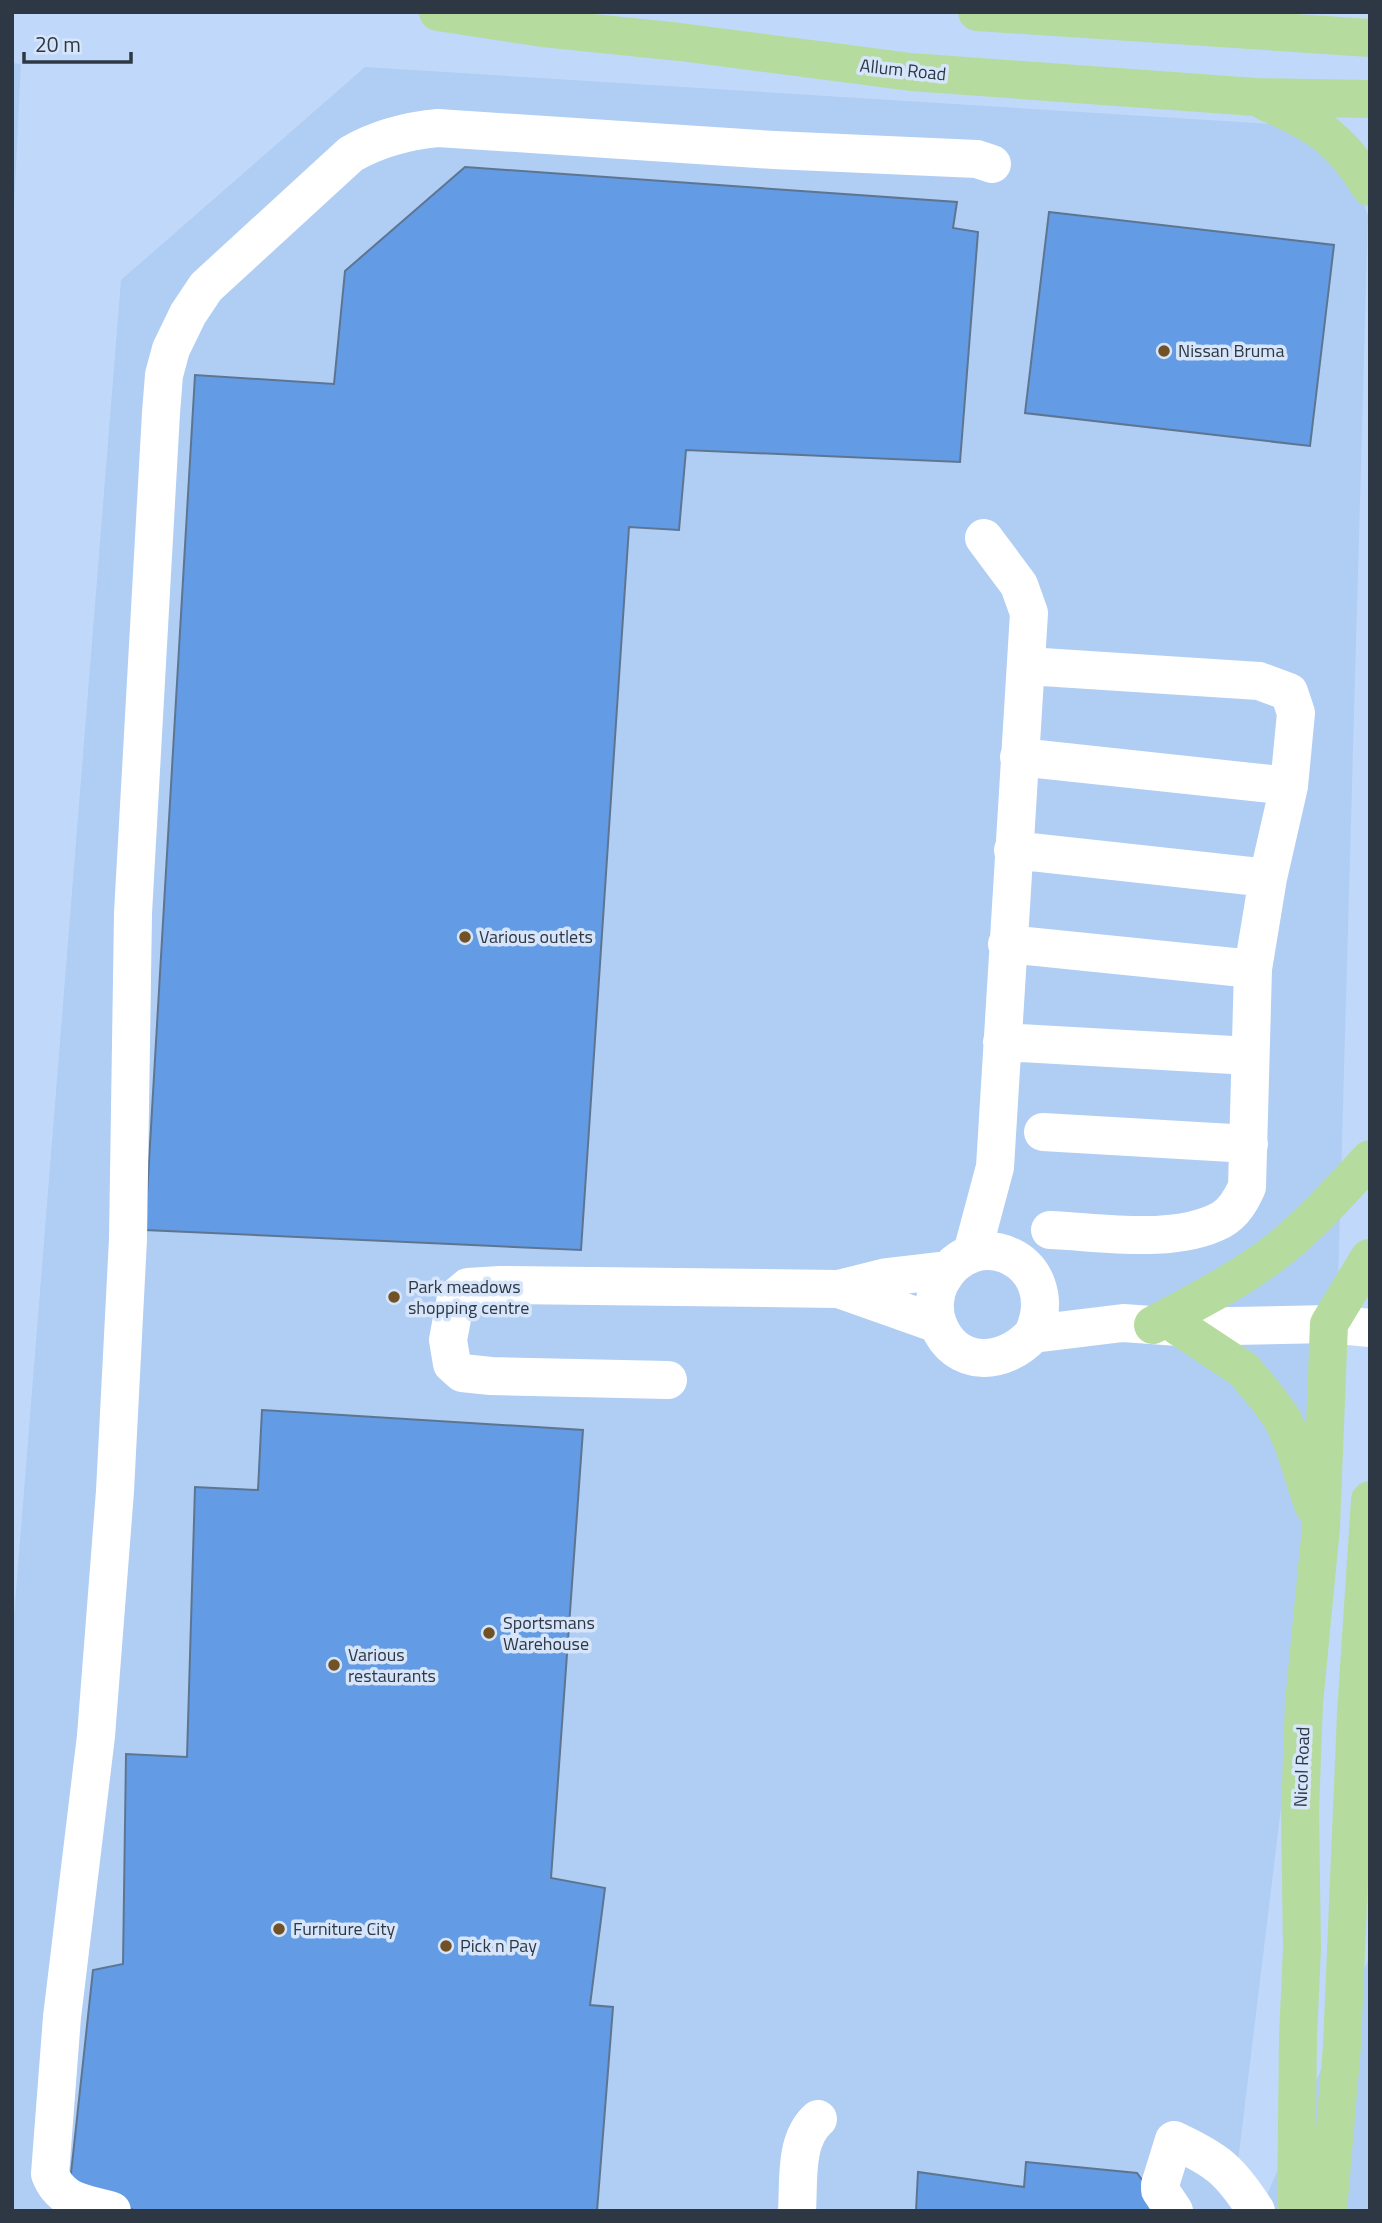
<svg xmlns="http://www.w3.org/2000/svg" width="1382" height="2223" font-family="'Titillium Web',sans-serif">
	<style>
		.built { fill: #b0cdf3 }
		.building { fill: #639ce4; stroke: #5e7592; stroke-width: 2 }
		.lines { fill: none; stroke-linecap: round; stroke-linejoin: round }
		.minor { stroke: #fff; stroke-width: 38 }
		.major { stroke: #b5dc9e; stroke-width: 38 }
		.poi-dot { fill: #705226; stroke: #d6e5fa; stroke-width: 2.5 }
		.labels { text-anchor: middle; stroke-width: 7; stroke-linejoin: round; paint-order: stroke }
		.street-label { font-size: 18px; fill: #2e3845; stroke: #d6e5fa }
		.poi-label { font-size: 18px; fill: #2e3845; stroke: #d6e5fa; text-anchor: start }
	</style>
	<rect width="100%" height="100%" fill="#c0d9fa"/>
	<path class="built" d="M12,63L21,64L12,249Z
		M365,67L1288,125L1355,177L1368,216L1336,1355L1232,2211H12V1641L121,280Z
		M1370,1956V2211H1260Z"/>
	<path class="building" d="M465,167L957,202L953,228L978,232L960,462L686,450L679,530L629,527L581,1250L145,1230L195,375L334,384L345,271Z
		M1049,212L1334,245L1310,446L1025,413Z
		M262,1410L583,1430L551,1878L605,1888L590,2005L613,2007L597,2211H138L69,2192L93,1970L123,1964L126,1754L187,1757L195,1487L258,1490Z
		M1026,2162L1137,2173L1165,2211H916L918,2172L1024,2187Z"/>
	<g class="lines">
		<path class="minor" d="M1027,666L1259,681L1289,692L1296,713L1289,786L1268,878L1253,969L1247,1187C1241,1200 1234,1213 1221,1220C1174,1245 1101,1232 1050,1230
			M1019,757L1289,786
			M1013,850L1268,878
			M1007,944L1253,969
			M1002,1042L1250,1056
			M1043,1132L1249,1144
			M972,1253L995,1167L1029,613L1019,585L984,538
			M839,1289L938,1324
			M1033,1334C1066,1261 973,1218 940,1283C934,1295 933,1311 938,1324C955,1369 1005,1366 1033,1334L1123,1323L1179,1327L1329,1324L1370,1328
			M668,1380L491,1376L462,1373L452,1364L448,1340L456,1297L468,1287L500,1285L839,1289L887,1277L947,1270
			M112,2211C86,2203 61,2203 50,2174L62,2017L96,1736L115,1491L128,1239L133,913L161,413L164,375L171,349L188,314L206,287L351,154C379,138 406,131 438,128L774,150L977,159L992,164
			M797,2211C799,2182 794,2140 818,2119
			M1174,2211L1160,2190V2185L1174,2140C1217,2160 1230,2170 1256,2211"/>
		<path class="major" d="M438,12L543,28L680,42L911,72L1255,97L1370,99
			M977,12L1370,38
			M1266,102C1317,124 1341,139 1370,187
			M1153,1325C1198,1301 1242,1279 1282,1247C1314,1221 1341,1190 1370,1159
			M1179,1327L1244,1370L1268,1399L1283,1420L1294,1446L1313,1505
			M1296,2211L1298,2036L1302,1949L1300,1811L1304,1703L1321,1527L1329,1324L1369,1258
			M1328,2211L1342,2046L1356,1713L1370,1500"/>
	</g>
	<g class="poi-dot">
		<circle cx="1164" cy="351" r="7"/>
		<circle cx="465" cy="937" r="7"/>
		<circle cx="394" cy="1297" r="7"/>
		<circle cx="489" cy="1633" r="7"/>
		<circle cx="334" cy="1665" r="7"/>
		<circle cx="279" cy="1929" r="7"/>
		<circle cx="446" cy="1946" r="7"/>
	</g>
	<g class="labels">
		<g class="street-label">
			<text transform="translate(903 70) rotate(6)" y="6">Allum Road</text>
			<text transform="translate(1302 1767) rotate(-88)" y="6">Nicol Road</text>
		</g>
		<g class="poi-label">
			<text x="1178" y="357">Nissan Bruma</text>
			<text x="479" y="943">Various outlets</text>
			<text x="408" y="1293">Park meadows<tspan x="408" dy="21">shopping centre</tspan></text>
			<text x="503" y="1629">Sportsmans<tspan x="503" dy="21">Warehouse</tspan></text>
			<text x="348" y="1661">Various<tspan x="348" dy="21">restaurants</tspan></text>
			<text x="293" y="1935">Furniture City</text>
			<text x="460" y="1952">Pick n Pay</text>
		</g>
	</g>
	<rect width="1382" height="2223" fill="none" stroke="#2e3845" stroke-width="28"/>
	<path d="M24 52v10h107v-10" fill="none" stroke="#2e3845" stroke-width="3.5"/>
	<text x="35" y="52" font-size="21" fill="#2e3845" stroke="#d6e5fa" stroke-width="5" paint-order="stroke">20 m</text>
</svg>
